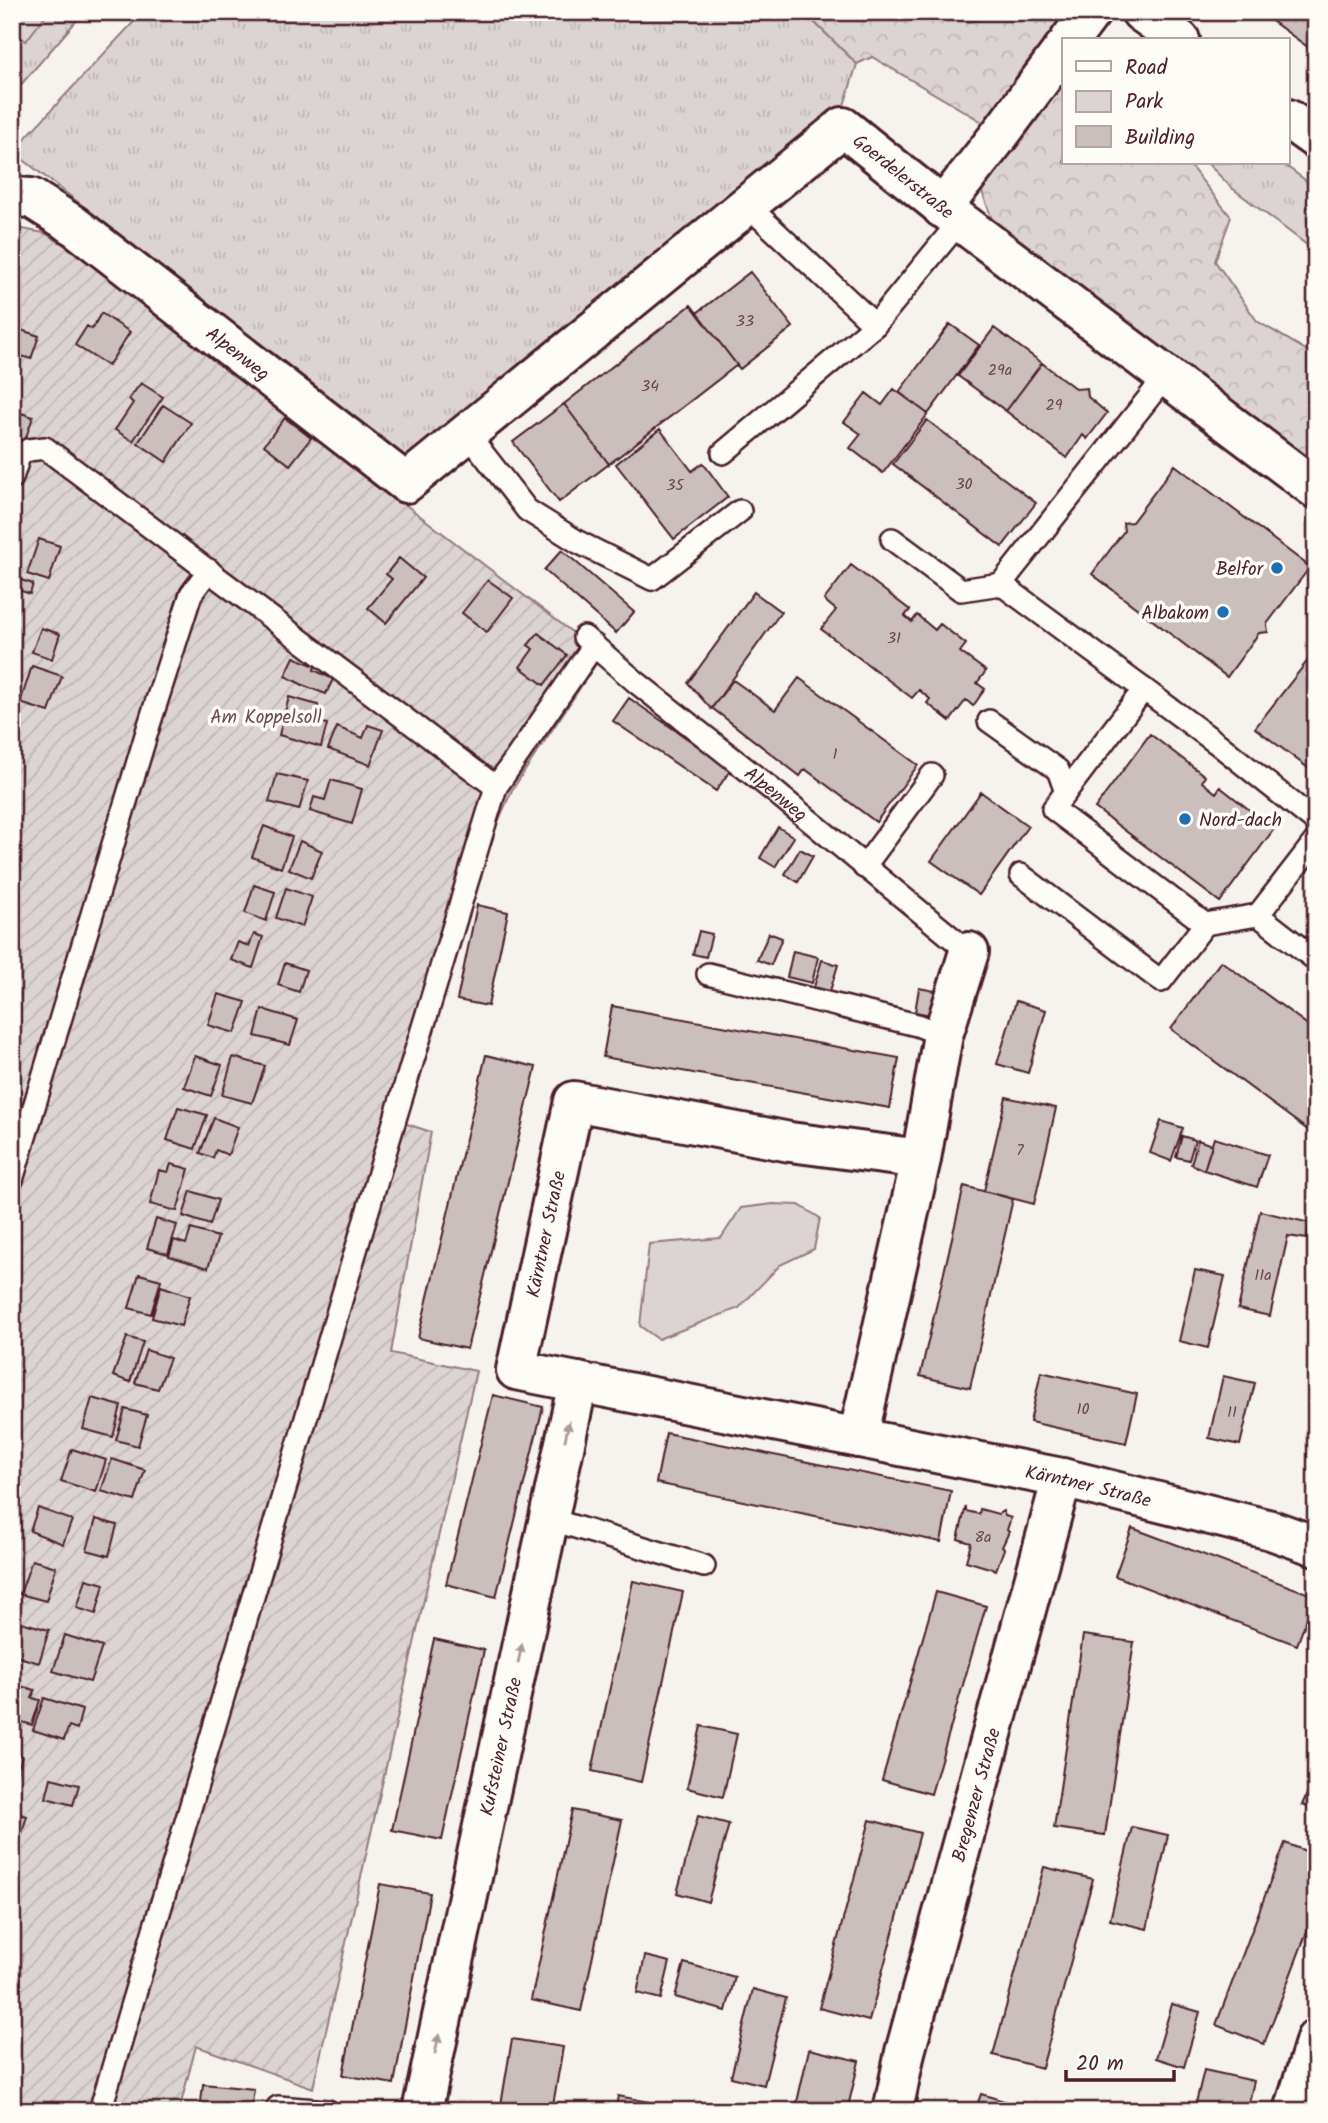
<svg xmlns="http://www.w3.org/2000/svg" width="1328" height="2123" font-family="Kalam,sans-serif">
	<style>
		.grass { fill: url(#grass-tufts); stroke: #937a7e; stroke-width: 2 }
		.forest { fill: url(#forest-crowns); stroke: #937a7e; stroke-width: 2 }
		.park { fill: #dcd4d2; stroke: #937a7e; stroke-width: 2 }
		.garden { fill: url(#garden-furrows); stroke: #937a7e; stroke-width: 2 }
		.building { fill: #cbbfbe; stroke: #4a1f2b; stroke-width: 2 }
		.lines { fill: none; stroke-linecap: round; stroke-linejoin: round }
		.lane-casing { stroke: #4a1f2b; stroke-width: 26 }
		.street-casing { stroke: #4a1f2b; stroke-width: 44 }
		.lane { stroke: #fdfcf7; stroke-width: 21 }
		.street { stroke: #fdfcf7; stroke-width: 38 }
		.oneway { fill: #ac999b }
		.poi-dot { fill: #1f6fb2; stroke: #fdfcf7; stroke-width: 2.5 }
		.labels { text-anchor: middle; stroke-width: 7; stroke-linejoin: round; paint-order: stroke }
		.number-label { font-size: 16px; fill: #6a4750 }
		.street-label { font-size: 19px; fill: #4a1f2b; stroke: #fdfcf7 }
		.poi-label { font-size: 19px; fill: #4a1f2b; stroke: #fdfcf7; text-anchor: end }
		.park-label { font-size: 19px; fill: #6e4c55; stroke: #fdfcf7 }
	</style>
	<defs>
		<pattern id="grass-tufts" width="24" height="20" patternUnits="userSpaceOnUse" patternTransform="scale(1.75)"><rect width="24" height="20" fill="#dcd4d2"/><path d="M3 7l-1-3M5 7V3M7 7l1-3M15 17l-1-3M17 17v-4M19 17l1-3" fill="none" stroke="#beb6b4"/></pattern>
		<pattern id="forest-crowns" width="20" height="18" patternUnits="userSpaceOnUse" patternTransform="scale(1.75)"><rect width="20" height="18" fill="#dcd4d2"/><path d="M2 6a3 3 0 1 1 6 0M12 15a3 3 0 1 1 6 0" fill="none" stroke="#beb6b4"/></pattern>
		<pattern id="garden-furrows" width="10" height="10" patternUnits="userSpaceOnUse" patternTransform="scale(1.75)"><rect width="10" height="10" fill="#dcd4d2"/><path d="M-1 1l2-2M0 10L10 0M9 11l2-2" fill="none" stroke="#beb6b4"/></pattern>
	</defs>
	<rect width="100%" height="100%" fill="#f6f3ef"/>
	<filter id="ink" filterUnits="userSpaceOnUse"><feTurbulence type="fractalNoise" baseFrequency=".0143" numOctaves="2"/><feDisplacementMap in="SourceGraphic" scale="14" xChannelSelector="R" yChannelSelector="G"/><feConvolveMatrix kernelMatrix="1 2 1 2 8 2 1 2 1" color-interpolation-filters="sRGB"/></filter>
	<g filter="url(#ink)">
		<path class="grass" d="M12,12H84L12,95Z
			M143,12H804L857,64L842,112L411,461L16,154L27,136Z
			M1207,163H1282L1316,188V252L1232,188Z"/>
		<path class="forest" d="M804,12H960L968,22L1009,12H1091L1001,133L872,57L857,64Z
			M1064,85V163H1188L1231,217L1215,261L1257,321L1316,356V475L997,233L980,186Z"/>
		<path class="park" d="M12,12H48L26,41L12,30Z
			M773,1204L799,1205L820,1218L814,1249L780,1265L739,1308L658,1339L640,1326L649,1244L721,1238L741,1208Z"/>
		<path class="garden" d="M12,227L44,233L71,249L602,655L512,790L486,849L107,2111H12Z
			M401,1122L431,1132L391,1353L476,1371L313,2088L196,2046L179,2111H108Z"/>
		<path class="building" d="M1260,12H1316V53L1261,13Z
			M750,272L793,327L740,369L697,313Z
			M691,305L737,365L609,464L564,404Z
			M101,313L130,332L108,366L75,345L87,326L92,329Z
			M950,324L979,345L928,414L899,392Z
			M12,327L39,336L31,359L12,353Z
			M994,328L1042,363L1006,411L958,376Z
			M1042,363L1076,389L1087,388L1088,397L1107,413L1087,439L1083,435L1067,458L1006,411Z
			M141,383L163,397L133,441L115,430L133,403L129,399Z
			M894,389L928,414L883,473L850,448L861,434L844,422L866,393L882,405Z
			M564,404L609,464L559,502L513,442Z
			M163,405L191,423L166,462L138,443Z
			M12,410L33,417L24,443L12,438Z
			M285,418L311,438L290,465L264,445Z
			M927,420L1036,503L1002,547L893,464Z
			M660,429L692,471L703,463L728,497L674,539L616,464Z
			M1175,465L1310,567L1267,624L1268,632L1259,633L1227,677L1092,574L1124,531L1123,523L1132,522Z
			M39,539L60,546L49,581L27,574Z
			M562,550L634,612L616,633L544,570Z
			M399,558L423,578L386,623L368,608L392,579L386,574Z
			M851,565L910,610L905,616L912,622L917,615L935,630L940,624L966,644L960,652L986,671L977,683L985,689L973,706L966,700L950,721L927,703L930,699L919,690L912,698L821,629L836,610L824,600Z
			M12,577L33,584L30,594L16,589L14,597L12,596Z
			M488,580L513,598L487,632L462,613Z
			M754,592L781,612L711,709L688,683Z
			M41,628L60,634L52,659L32,652Z
			M538,633L567,655L544,685L520,667L533,649L528,645Z
			M1316,650V774L1255,728Z
			M294,657L315,666L314,670L333,679L326,694L305,686L285,676Z
			M32,666L62,676L49,712L20,703Z
			M799,678L918,765L876,822L805,769L800,776L712,708L733,680L775,710Z
			M289,697L318,705L315,721L327,724L321,747L279,735Z
			M629,698L731,769L716,791L613,721Z
			M368,725L383,730L370,765L328,749L337,727L363,738Z
			M1150,734L1205,776L1202,782L1216,793L1220,787L1274,829L1220,902L1095,808Z
			M277,774L308,781L299,810L269,802Z
			M331,780L362,789L352,824L310,811L314,797L325,800Z
			M981,792L1028,826L979,895L931,861Z
			M264,826L292,837L281,868L252,857Z
			M778,827L794,837L775,867L760,858Z
			M300,841L322,851L311,878L289,869Z
			M800,849L813,856L798,882L785,874Z
			M254,885L275,892L266,921L245,913Z
			M286,888L312,897L302,927L276,918Z
			M477,905L508,912L488,1006L457,1000Z
			M699,931L712,934L706,957L693,954Z
			M769,933L782,938L771,965L757,960Z
			M254,934L263,937L253,968L231,960L238,942L249,946Z
			M793,951L818,957L812,983L787,977Z
			M822,960L838,965L830,991L814,987Z
			M1221,961L1316,1031V1136L1171,1029Z
			M285,963L306,970L299,992L278,985Z
			M919,988L935,991L931,1015L915,1012Z
			M218,994L246,1002L235,1033L208,1025Z
			M1016,1001L1046,1010L1028,1073L997,1064Z
			M612,1006L899,1058L890,1108L603,1057Z
			M262,1009L298,1020L290,1045L255,1036Z
			M486,1055L536,1067L467,1349L418,1338Z
			M195,1056L222,1065L211,1096L184,1087Z
			M233,1057L265,1066L252,1103L222,1095Z
			M1006,1097L1056,1108L1034,1204L984,1191Z
			M178,1107L207,1115L195,1149L167,1140Z
			M214,1118L238,1127L228,1155L216,1150L213,1158L200,1153Z
			M1161,1121L1183,1128L1171,1161L1150,1153Z
			M1182,1136L1195,1140L1189,1160L1176,1157Z
			M1214,1138L1268,1155L1257,1187L1204,1170Z
			M1198,1140L1212,1145L1204,1170L1191,1164Z
			M171,1164L189,1169L177,1211L150,1204L159,1170L168,1172Z
			M964,1186L1013,1199L970,1388L920,1376Z
			M191,1191L218,1200L210,1225L183,1216Z
			M1260,1211L1310,1223L1307,1239L1288,1236L1270,1316L1238,1309Z
			M156,1219L177,1225L168,1254L147,1248Z
			M191,1229L218,1237L208,1268L169,1256L174,1240L186,1244Z
			M1195,1270L1225,1276L1208,1348L1179,1341Z
			M139,1274L161,1280L151,1314L129,1308Z
			M161,1286L190,1296L181,1326L152,1318Z
			M127,1337L143,1342L130,1382L113,1376Z
			M146,1350L170,1358L158,1389L135,1383Z
			M1041,1372L1137,1394L1126,1443L1030,1422Z
			M1223,1376L1255,1383L1240,1445L1209,1438Z
			M493,1395L543,1407L496,1597L446,1584Z
			M92,1398L121,1406L113,1437L83,1429Z
			M125,1409L147,1415L138,1446L116,1440Z
			M666,1433L951,1491L941,1542L656,1483Z
			M72,1449L106,1460L96,1492L61,1481Z
			M112,1459L145,1470L135,1501L101,1491Z
			M966,1506V1511L979,1514L980,1509L998,1514L1003,1511L1005,1516L1011,1518L1007,1530L1009,1532L1002,1547L1004,1549L996,1570L966,1561L971,1543L958,1539Z
			M38,1508L72,1520L63,1544L30,1531Z
			M96,1519L117,1525L109,1556L87,1550Z
			M1132,1528L1315,1596L1297,1645L1115,1576Z
			M32,1560L56,1567L46,1601L20,1594Z
			M86,1579L104,1584L96,1614L77,1608Z
			M633,1581L683,1592L641,1782L592,1771Z
			M936,1592L986,1606L931,1794L882,1780Z
			M21,1622L49,1630L39,1663L12,1655Z
			M65,1635L102,1647L90,1682L53,1671Z
			M1083,1635L1134,1642L1105,1835L1054,1828Z
			M434,1639L484,1650L442,1840L392,1830Z
			M16,1685L35,1690L32,1698L40,1700L32,1725L12,1719V1699Z
			M44,1698L82,1710L77,1729L69,1726L64,1740L33,1730Z
			M701,1726L737,1734L723,1797L687,1788Z
			M12,1753L22,1756L15,1780L12,1779Z
			M1316,1774V1810L1302,1805Z
			M51,1778L79,1785L73,1805L46,1798Z
			M572,1810L622,1820L581,2011L531,2000Z
			M12,1812L27,1816L20,1840L12,1837Z
			M698,1816L729,1824L708,1902L677,1893Z
			M870,1820L920,1833L869,2021L819,2008Z
			M1132,1827L1168,1835L1147,1929L1110,1920Z
			M1285,1843L1316,1855V1908L1264,2044L1216,2025Z
			M1044,1867L1093,1879L1042,2068L993,2055Z
			M380,1884L430,1893L394,2084L343,2075Z
			M645,1956L670,1962L661,1999L637,1993Z
			M684,1963L735,1977L726,2011L675,1997Z
			M753,1989L786,1998L764,2085L731,2077Z
			M1172,2004L1200,2012L1184,2067L1156,2058Z
			M512,2039L563,2047L552,2111H500Z
			M809,2049L859,2061L847,2111H795Z
			M1204,2070L1254,2081L1247,2111H1194Z
			M203,2084L254,2089L251,2111H200Z
			M981,2094L1030,2109L1029,2111H975Z
			M618,2096L692,2110V2111H615Z"/>
		<g class="lines">
			<defs>
				<g id="lane">
					<path d="M749,203L761,218L875,325"/>
					<path d="M1166,376L1001,584L1218,744L1316,822"/>
					<path d="M467,433L527,510L578,542L652,579L740,511"/>
					<path d="M723,453L875,325L960,221"/>
					<path d="M12,478L19,456L28,450L45,448L496,787"/>
					<path d="M892,539L961,590L1001,584"/>
					<path id="s1" d="M584,637L636,682L775,792L969,952"/>
					<path d="M1144,689L1053,809L1205,924L1258,915L1316,960"/>
					<path d="M989,721L1058,770L1066,792"/>
					<path d="M864,867L932,775"/>
					<path d="M1021,875L1161,981L1205,924"/>
					<path d="M1258,915L1316,840"/>
					<path d="M708,974L917,1025L943,1035"/>
					<path d="M12,1180L149,725L191,594L209,570"/>
					<path d="M549,1519L704,1566"/>
					<path d="M100,2111L398,1109L496,787L594,645"/>
					<path d="M278,2111V2107L328,2111"/>
				</g>
				<g id="street">
					<path d="M1141,12L1180,40"/>
					<path d="M1070,40L1091,12"/>
					<path d="M1288,119L1316,139"/>
					<path id="s2" d="M12,197L31,198L72,224L406,483L843,127L960,221L1316,489"/>
					<path d="M942,208L1001,133L1064,48"/>
					<path id="s3" d="M921,1159L790,1142L574,1101L516,1370L1062,1478L1271,1530L1316,1546"/>
					<path d="M858,1438L921,1159L943,1035L969,952"/>
					<path id="s4" d="M422,2111L578,1382"/>
					<path id="s5" d="M893,2111L905,2052L1062,1478"/>
					<path d="M1294,2111L1316,2039"/>
				</g>
			</defs>
			<use href="#lane" class="lane-casing"/>
			<use href="#street" class="street-casing"/>
			<use href="#lane" class="lane"/>
			<use href="#street" class="street"/>
		</g>
		<defs><path id="oneway-solid" d="M-6-.8H1V-3.2L6.5 0L1 3.2V.8H-6Z" transform="scale(1.75)"/></defs>
		<g class="oneway">
			<use href="#oneway-solid" transform="translate(567 1431) rotate(-78)"/>
			<use href="#oneway-solid" transform="translate(520 1654) rotate(-78)"/>
			<use href="#oneway-solid" transform="translate(437 2044) rotate(-78)"/>
		</g>
	</g>
	<g class="poi-dot">
		<circle cx="1277" cy="568" r="7"/>
		<circle cx="1223" cy="612" r="7"/>
		<circle cx="1185" cy="819" r="7"/>
	</g>
	<g class="labels">
		<g class="number-label">
			<text x="745" y="326">33</text>
			<text x="1000" y="375">29a</text>
			<text x="650" y="391">34</text>
			<text x="1054" y="410">29</text>
			<text x="964" y="489">30</text>
			<text x="675" y="490">35</text>
			<text x="894" y="643">31</text>
			<text x="835" y="759">1</text>
			<text x="1020" y="1155">7</text>
			<text x="1263" y="1280">11a</text>
			<text x="1083" y="1414">10</text>
			<text x="1232" y="1417">11</text>
			<text x="983" y="1542">8a</text>
		</g>
		<g class="street-label">
			<text dy="7" stroke="none"><textPath href="#s2" startOffset="1132">Goerdelerstraße</textPath></text>
			<text dy="7" stroke="none"><textPath href="#s2" startOffset="278">Alpenweg</textPath></text>
			<text dy="7" stroke="none"><textPath href="#s1" startOffset="248">Alpenweg</textPath></text>
			<text transform="translate(545 1234) rotate(-78)" y="7">Kärntner Straße</text>
			<text dy="7" stroke="none"><textPath href="#s3" startOffset="1211">Kärntner Straße</textPath></text>
			<text dy="7" stroke="none"><textPath href="#s4" startOffset="373">Kufsteiner Straße</textPath></text>
			<text dy="7" stroke="none"><textPath href="#s5" startOffset="327">Bregenzer Straße</textPath></text>
		</g>
		<g class="poi-label">
			<text x="1263" y="575">Belfor</text>
			<text x="1209" y="619">Albakom</text>
			<text x="1199" y="826" text-anchor="start">Nord-dach</text>
		</g>
		<g class="park-label">
			<text x="266" y="723">Am Koppelsoll</text>
		</g>
	</g>
	<rect width="1328" height="2123" fill="none" stroke="#fdfcf7" stroke-width="42"/>
	<rect x="21" y="21" width="1286" height="2081" fill="none" stroke="#4a1f2b" stroke-width="2.5" filter="url(#ink)"/>
	<rect x="1062" y="38" width="228" height="126" fill="#fdfcf7" stroke="#b5a4a5" stroke-width="2"/>
	<rect x="1076" y="61" width="35" height="10" fill="#fdfcf7" stroke="#b5a4a5" stroke-width="2"/>
	<text x="1125" y="74" font-size="21" fill="#4a1f2b">Road</text>
	<rect x="1076" y="91" width="35" height="21" fill="#dcd4d2" stroke="#b5a4a5" stroke-width="2"/>
	<text x="1125" y="108" font-size="21" fill="#4a1f2b">Park</text>
	<rect x="1076" y="126" width="35" height="21" fill="#cbbfbe" stroke="#b5a4a5" stroke-width="2"/>
	<text x="1125" y="144" font-size="21" fill="#4a1f2b">Building</text>
	<path d="M1066 2070v10h108v-10" fill="none" stroke="#4a1f2b" stroke-width="3.5"/>
	<text x="1076" y="2070" font-size="21" fill="#4a1f2b" stroke="#fdfcf7" stroke-width="5" paint-order="stroke">20 m</text>
</svg>
